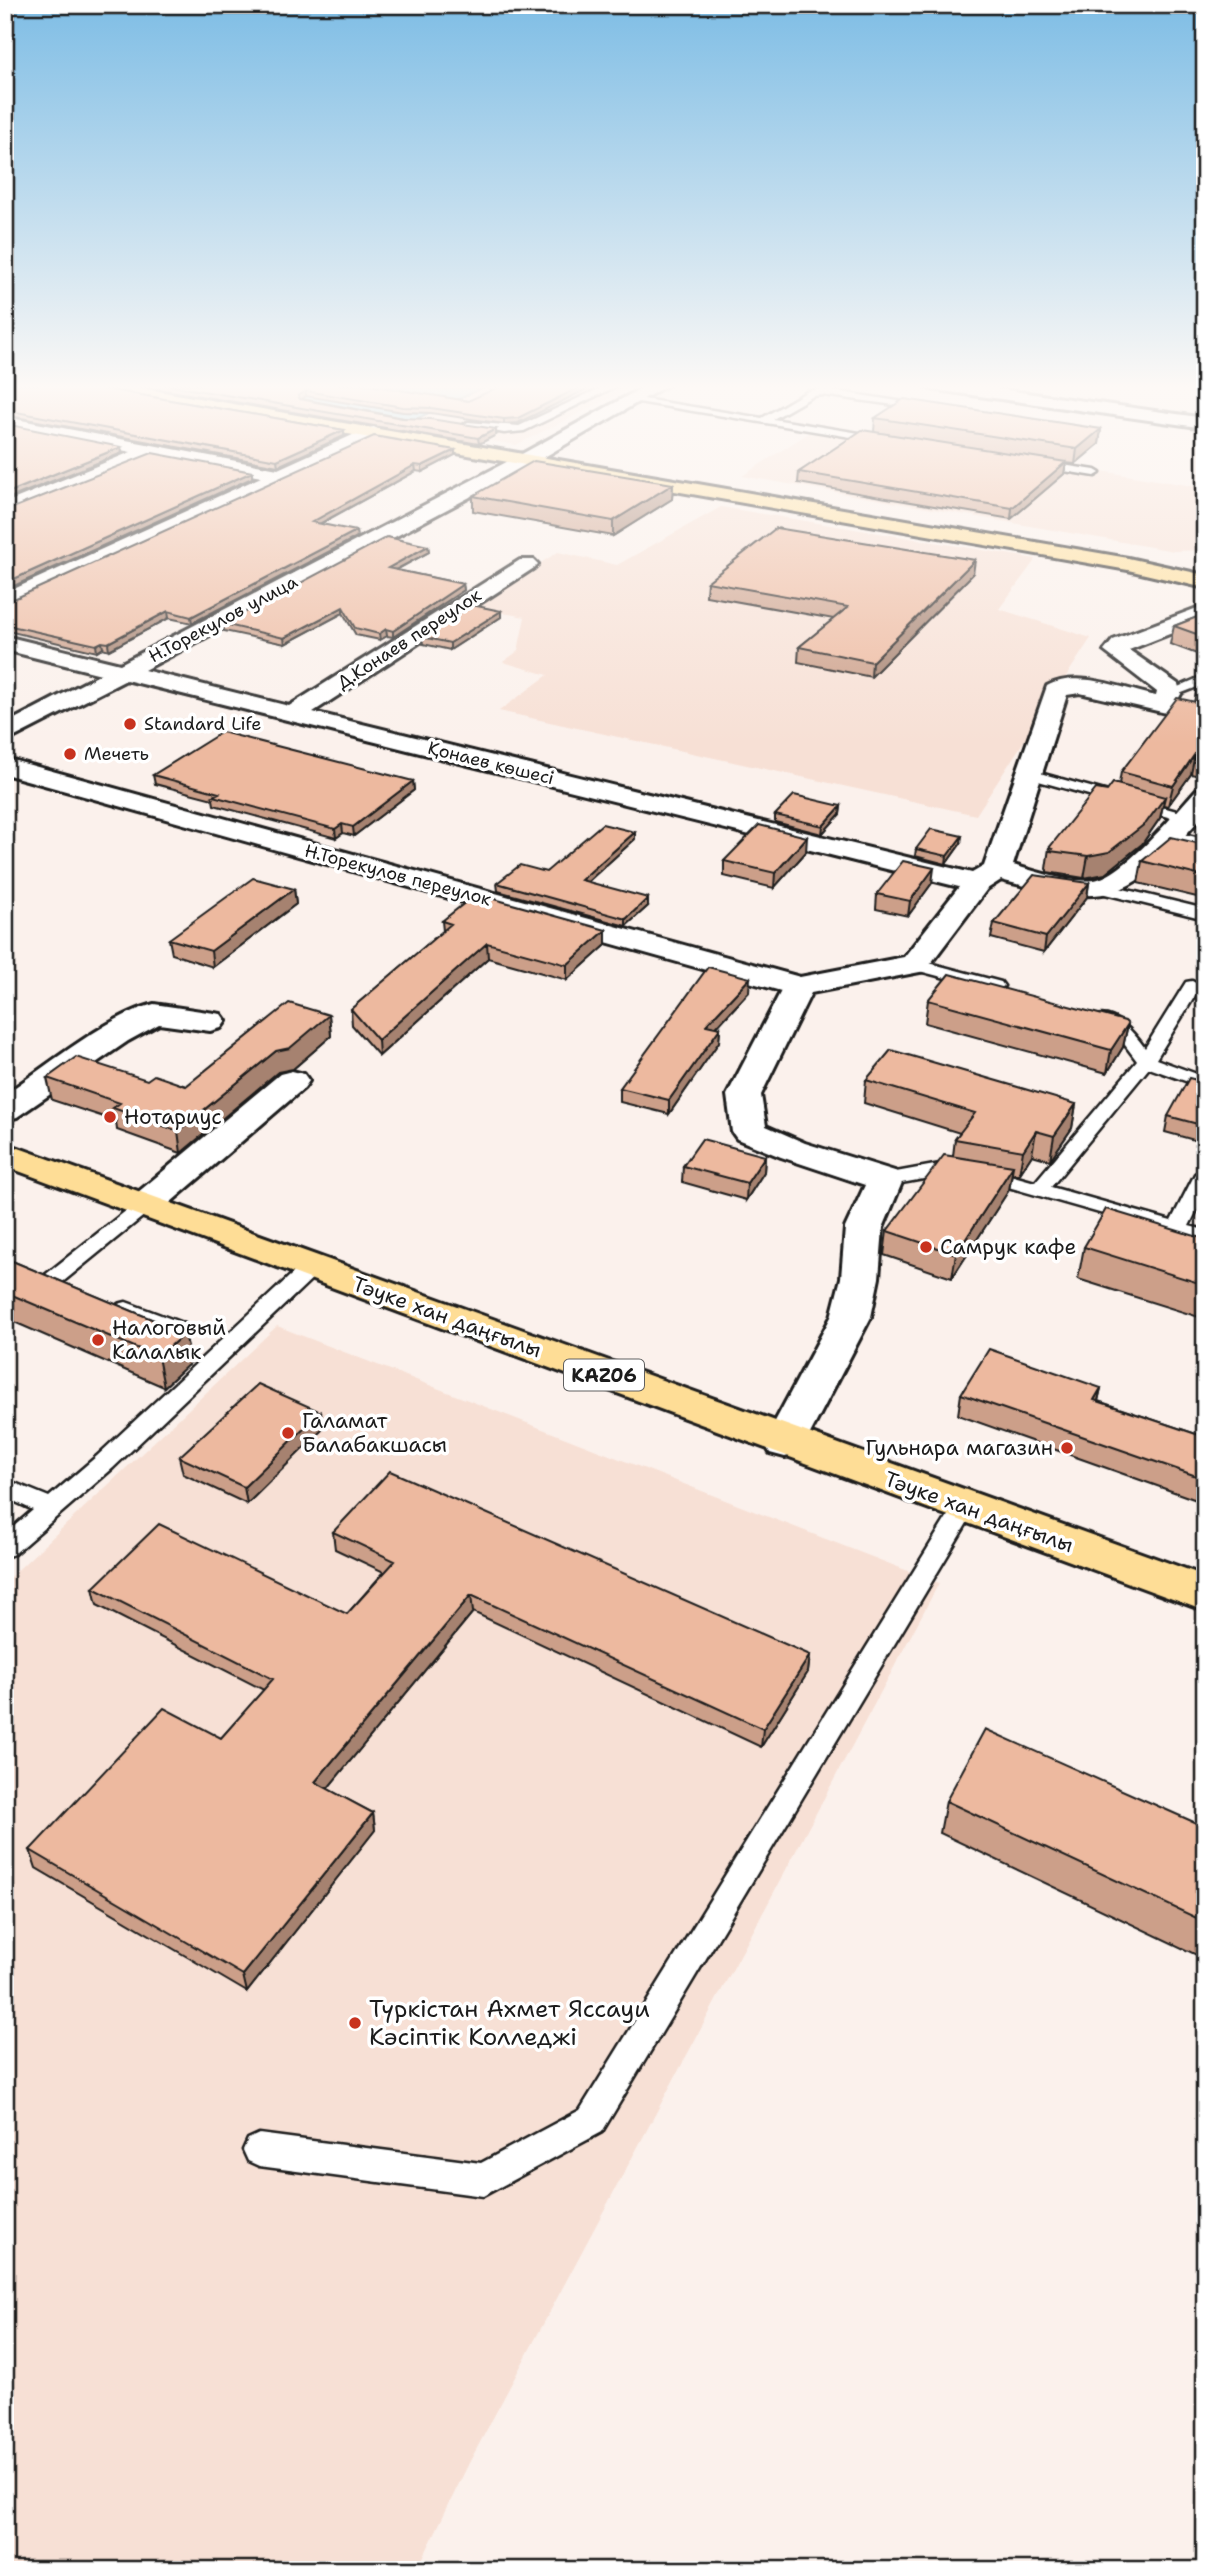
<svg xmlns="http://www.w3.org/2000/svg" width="1210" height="2575" font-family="'Shantell Sans',sans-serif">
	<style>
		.built { fill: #f7e0d5 }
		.water { fill: #80cae1; stroke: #588492; stroke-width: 2 }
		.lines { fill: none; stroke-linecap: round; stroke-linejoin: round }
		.lane-casing { stroke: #1c1c1c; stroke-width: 5 }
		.street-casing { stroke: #1c1c1c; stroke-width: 6 }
		.primary-casing { stroke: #1c1c1c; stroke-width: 6 }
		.lane { fill: #fff; fill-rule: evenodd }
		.street { fill: #fff; fill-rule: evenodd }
		.primary { fill: #fedd96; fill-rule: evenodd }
		.wall { fill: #cc9f89; stroke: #1c1c1c; stroke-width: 2 }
		.shaded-wall { fill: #a6826f; stroke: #1c1c1c; stroke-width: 2 }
		.building { fill: #edb99f; stroke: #1c1c1c; stroke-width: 2 }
		.poi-dot { fill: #c8321e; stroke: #fff; stroke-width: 2.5 }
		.labels { text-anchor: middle; stroke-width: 7; stroke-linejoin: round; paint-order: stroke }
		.far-street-label { font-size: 18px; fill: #1c1c1c; stroke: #fff }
		.far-poi-label { font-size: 18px; fill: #1c1c1c; stroke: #fff; text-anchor: start }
		.shield { fill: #fff; stroke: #606060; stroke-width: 2 }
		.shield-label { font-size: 19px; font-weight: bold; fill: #1c1c1c }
		.poi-label { font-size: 21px; fill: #1c1c1c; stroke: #fff; text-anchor: start }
		.street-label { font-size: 21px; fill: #1c1c1c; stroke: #fff }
		.near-poi-label { font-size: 24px; fill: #1c1c1c; stroke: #fff; text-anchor: start }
	</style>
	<rect width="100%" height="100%" fill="#fbf1ec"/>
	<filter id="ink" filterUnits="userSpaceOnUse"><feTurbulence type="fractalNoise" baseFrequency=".0143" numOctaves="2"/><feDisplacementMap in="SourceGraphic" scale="14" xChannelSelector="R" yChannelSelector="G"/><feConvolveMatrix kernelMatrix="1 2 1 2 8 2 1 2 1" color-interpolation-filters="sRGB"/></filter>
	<g filter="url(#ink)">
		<path class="built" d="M491,384H638L516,445L401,426Z
			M821,425L1205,488V550L1174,551L742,476Z
			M721,507L1036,559L999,609L1091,638L976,815L499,711L548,675L503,662L518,651L525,617L471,607L558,552L617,565Z
			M277,1326L939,1583L469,2463L417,2570H5V1582Z"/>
		<path class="water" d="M313,384H491L401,426L268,403Z"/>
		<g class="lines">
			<defs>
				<path id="lane" d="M609,384H621L524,431L504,433L463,425L468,422L519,426Z
					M822,389L929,406L924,409L822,395L813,396L773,419L884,437V441L881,442L626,400L631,397L762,418L808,391Z
					M1037,461L1095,470L1100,473L1095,476L1033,466V462Z
					M1205,675V684L1169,698L1162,694Z
					M1029,770L1191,815L1193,818L1186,822L1024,777L1022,774Z
					M1169,831L1205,839V849L1164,839L1161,836Z
					M1099,883L1205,909V919L1093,891L1091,888L1093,885Z
					M914,959L1001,982L1004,986L995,991L908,968L906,964Z
					M1192,981L1201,986L1156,1059L1205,1077V1088L1149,1068L1051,1187L1171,1221L1195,1174L1205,1168V1194L1189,1226L1205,1230V1243L1001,1185L940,1176L885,1186L875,1180L885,1174L940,1164L1003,1173L1035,1182L1137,1061L1119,1037L1093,1020L1096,1016C1116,1011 1134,1033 1145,1048L1186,982Z
					M144,1200L151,1202L154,1206L151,1210L59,1285H45L42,1280L45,1275L137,1202Z
					M311,1261L318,1263L321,1268L318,1273L113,1468L14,1554L5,1557V1534L33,1510L5,1497V1479L49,1497L97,1456L304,1263Z
					M126,1302L185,1324L188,1329L185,1334L177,1336L118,1314L115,1309L118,1304Z
					M965,1498L973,1501L977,1507L973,1513L602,2132L483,2196L259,2166L248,2161L243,2150L248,2139L259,2134L481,2163L580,2110L957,1501Z"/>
				<path id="street" d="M649,384H669L534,463L144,670L289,706L520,560H534L538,564L534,568L313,712L972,873L984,866L1047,686C1079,669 1123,689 1156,696L1157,692L1104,651L1113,640L1205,605V620L1129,650L1178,684L1181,694L1177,701L1205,708V722L1080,693L1067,695L1013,865C1038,872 1067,883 1094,880C1124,876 1175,813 1196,790L1205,788V813C1129,900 1114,910 1001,880L987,889L925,971L811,993L761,1095L766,1126L805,1143L898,1172L903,1180L883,1228L879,1278L871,1317L800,1453L785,1457L770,1453L764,1442L831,1317L841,1278L845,1228L865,1185L781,1157L737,1139L732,1132L727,1095L781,991L5,774V758L800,977L904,957L959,887L126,680L5,742V724L101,674L5,650V636L120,664L520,455Z
					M922,384H964L1205,418V428L930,389Z
					M5,417L278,469L368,428L374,427L383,432L380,436L5,608V593L261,477L153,456L5,516V503L131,452L5,427Z
					M154,1004L221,1014L226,1021L221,1028L210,1031L159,1024L128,1041L17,1117L5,1120V1094C46,1067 107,1016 154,1004Z
					M292,1071L304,1074L309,1081L304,1088L157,1214L144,1217L131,1214L126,1206L131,1198L280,1074Z"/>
				<path id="primary" d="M82,384H117L1128,558L1205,575V588L1128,570L90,389Z
					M5,1143L1205,1576V1611L5,1166Z"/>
			</defs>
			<use href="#lane" class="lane-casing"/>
			<use href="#street" class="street-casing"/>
			<use href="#primary" class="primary-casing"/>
			<use href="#lane" class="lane"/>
			<use href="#street" class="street"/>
			<use href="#primary" class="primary"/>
		</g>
		<path class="wall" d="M5,384L89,386L344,430V436L278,466L5,415Z
			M130,384H362L468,401L518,423L504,424L431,413L403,412L306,396L302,399L496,435L479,444Z
			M875,418L1101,429L1099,444L1075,464L1066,463L1064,474L1011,519L798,483L799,472L874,432Z
			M455,450V455L422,472L416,471L320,524L357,537L192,623L169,618L109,650L103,648L97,652L8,631L5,634V603Z
			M673,484L672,499L613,536L473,511V496Z
			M428,546L429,552L396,570L463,584L464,590L393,637L387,636L380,640L356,635L343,613L285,644L224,631L223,624Z
			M973,574L871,677L798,662L799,647L834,619L706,596L707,582Z
			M501,611V617L450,650L423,644L422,637Z
			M1205,614V657L1170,644L1174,626Z
			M1205,681V777L1191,774L1168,806L1163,805L1160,818L1142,844L1105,874L1084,878L1047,872V870L1046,869L1049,848L1107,791L1119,784L1121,772L1194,702L1198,684Z
			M153,775L413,781L414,790L354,836L343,833L336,838L214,805L213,799L155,784Z
			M841,806L840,814L822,834L775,822V815Z
			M635,839L587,882L648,906L626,926L498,891L497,883L546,872Z
			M961,843L946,864L915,856L916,849Z
			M1205,845V899L1138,883L1142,861Z
			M806,852L774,888L724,876V861Z
			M932,883L908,916L876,909L877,894Z
			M1089,883L1087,897L1044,952L991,938L994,923Z
			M294,889L296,904L213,967L172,954L169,939Z
			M442,921L606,945L567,980L488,958L379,1056L352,1025L351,1009L443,931Z
			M749,992L716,1028H720L719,1042L669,1114L620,1102V1088Z
			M928,1000L1128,1024L1123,1047L1107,1073L925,1023Z
			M329,1015L331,1036L293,1069L278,1072L181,1153L117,1130L116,1121L52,1100L47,1078L147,1080L186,1086Z
			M866,1080L1076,1104L1072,1128L1050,1160L1032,1155L1019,1175L1012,1173L1009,1190L952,1278L884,1255L887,1231L953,1156L955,1139L960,1133L864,1103Z
			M1205,1082V1143L1165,1132L1168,1116Z
			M765,1156L764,1172L746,1200L682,1182L683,1166Z
			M1205,1239V1319L1078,1279L1084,1247Z
			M5,1258L185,1333L191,1362L164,1387L5,1318Z
			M1101,1388L1098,1401L1205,1437V1503L958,1415L961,1394Z
			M321,1412L323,1429L247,1504L183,1474L179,1457Z
			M333,1532L810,1655L808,1672L761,1747L473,1612L327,1789L373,1813L375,1830L247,1992L36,1868L30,1850L221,1738L264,1690L97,1605L93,1588L347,1614L384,1572L335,1549Z
			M946,1801L1205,1827V1959L940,1833Z"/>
		<path class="shaded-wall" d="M586,384H597L518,423L504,424V419Z
			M306,391V396L298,401V396Z
			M496,429V435L479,444L478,438Z
			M1101,429L1099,444L1075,464L1077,449Z
			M344,430V436L278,466L277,460Z
			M121,447L122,453L5,500V494Z
			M455,450V455L422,472V466Z
			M1066,462L1064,474L1011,519L1012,508Z
			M415,465L416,471L312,528V522Z
			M252,472V478L5,590V583Z
			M673,484L672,499L613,536V521Z
			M356,531L357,537L192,623L191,617Z
			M428,546L429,552L388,574V568Z
			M975,560L973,574L871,677L872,662Z
			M463,584L464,590L393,637V631Z
			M343,607V613L285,644L284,638Z
			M168,611L169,618L109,650L108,643Z
			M501,611V617L450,650V643Z
			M7,625L8,631L5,634V626Z
			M386,629L387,636L380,640L379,634Z
			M102,642L103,648L97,652L96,645Z
			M1195,754L1191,774L1168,806L1173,786Z
			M413,781L414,790L354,836L353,827Z
			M1165,797L1160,818L1142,844L1105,874L1084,878L1088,856Z
			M841,806L840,814L822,834L823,826Z
			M342,824L343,833L336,838L335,829Z
			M635,832V839L581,888V880Z
			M962,836L961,843L946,864L947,856Z
			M807,837L806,852L774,888L775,873Z
			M934,868L932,883L908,916L910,901Z
			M1089,883L1087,897L1044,952L1046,937Z
			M294,889L296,904L213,967L211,951Z
			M648,898V906L626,926V919Z
			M606,930V945L567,980V965Z
			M487,943L488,958L379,1056L378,1040Z
			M750,978L749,992L705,1039L706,1025Z
			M329,1015L331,1036L293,1069L278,1072L181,1153L178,1131L276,1051Z
			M1128,1024L1123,1047L1107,1073L1111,1050Z
			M720,1028L719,1042L669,1114V1100Z
			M1076,1104L1072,1128L1050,1160L1054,1136Z
			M1036,1131L1032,1155L1019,1175L1023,1151Z
			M765,1156L764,1172L746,1200L747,1183Z
			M1013,1166L1009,1190L952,1278L956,1254Z
			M185,1333L191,1362L164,1387L158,1357Z
			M1101,1388L1096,1409L1094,1400Z
			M321,1412L323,1429L247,1504L244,1487Z
			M471,1595L473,1612L318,1800L315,1782Z
			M810,1655L808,1672L761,1747L763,1729Z
			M373,1813L375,1830L247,1992L243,1975Z"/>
		<path class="building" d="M5,384H85L89,386L344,430L277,460L5,410Z
			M161,384H362L468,401L505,384H586L518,418L504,419L431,408L403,407L306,391L298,396L300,399L402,418L430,419L496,429L478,438Z
			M904,399L1101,429L1077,449L875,418Z
			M5,424L121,447L5,494Z
			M862,430L1066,462L1012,508L799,472Z
			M374,436L455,450L422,466L415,465L312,522L356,531L191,617L168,611L108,643L102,642L96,645L7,625L5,626V603Z
			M152,453L252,472L5,583V511Z
			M534,461L673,484L613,521L473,496Z
			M776,528L975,560L872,662L799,647L848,607L707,582Z
			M387,537L428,546L388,568L463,584L393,631L386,629L379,634L355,628L343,607L284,638L223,624Z
			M472,605L501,611L450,643L422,637Z
			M1205,614V637L1174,626Z
			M1205,681V686L1198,684Z
			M1177,698L1205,704V757L1195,754L1173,786L1121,772Z
			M222,732L413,781L353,827L342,824L335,829L213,796L219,793L153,775Z
			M1113,783L1165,797L1146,823L1109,852L1088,856L1050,851L1052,849L1049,848L1096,789L1107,791Z
			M794,795L841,806L823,826L775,815Z
			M602,824L635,832L581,880L648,898L626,919L497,883L520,865L546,872Z
			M759,825L807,837L775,873L724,861Z
			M931,829L962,836L947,856L916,849Z
			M1171,837L1205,845V877L1142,861Z
			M903,861L934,868L910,901L877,894Z
			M1034,875L1089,883L1046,937L994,923Z
			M253,878L294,889L211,951L169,939Z
			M476,894L606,930L567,965L487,943L378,1040L351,1009L451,924L442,921Z
			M708,967L750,978L706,1025L720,1028L669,1100L620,1088Z
			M949,974L1125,1021L1128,1024L1111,1050L928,1000Z
			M289,1003L329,1015L290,1048L276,1051L178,1131L113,1108L120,1103L47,1078L76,1057L147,1080L154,1075L186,1086Z
			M891,1050L1076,1104L1054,1136L1036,1131L1023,1151L955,1139L975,1113L866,1080Z
			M1189,1078L1205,1082V1126L1168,1116Z
			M702,1139L765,1156L747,1183L683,1166Z
			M944,1155L1013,1166L956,1254L887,1231Z
			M1106,1209L1205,1239V1285L1084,1247Z
			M5,1258L185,1333L158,1357L5,1292Z
			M989,1349L1101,1388L1094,1400L1205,1437V1479L961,1394Z
			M258,1384L321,1412L244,1487L179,1457Z
			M390,1471L810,1655L763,1729L471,1595L315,1782L373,1813L243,1975L30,1850L164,1708L221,1738L273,1679L93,1588L159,1524L347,1614L395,1561L333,1532Z
			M985,1729L1205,1827V1922L946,1801Z"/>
	</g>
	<linearGradient id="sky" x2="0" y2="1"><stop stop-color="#7ebde5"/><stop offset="0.52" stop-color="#fdf9f6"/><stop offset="1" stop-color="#fdf9f6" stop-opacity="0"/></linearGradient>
	<rect width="1210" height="744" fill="url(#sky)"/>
	<g class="poi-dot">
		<circle cx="130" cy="724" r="7"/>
		<circle cx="70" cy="754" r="7"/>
		<circle cx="110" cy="1117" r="7"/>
		<circle cx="926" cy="1247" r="7"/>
		<circle cx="98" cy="1340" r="7"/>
		<circle cx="288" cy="1433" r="7"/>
		<circle cx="1067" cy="1448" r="7"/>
		<circle cx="355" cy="2023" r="7"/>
	</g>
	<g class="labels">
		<g class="far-street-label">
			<text transform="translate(223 619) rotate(-28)" y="6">Н.Торекулов улица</text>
			<text transform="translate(409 639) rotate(-33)" y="6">Д.Конаев переулок</text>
			<text transform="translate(491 763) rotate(14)" y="6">Қонаев көшесі</text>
			<text transform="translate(398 875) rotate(15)" y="6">Н.Торекулов переулок</text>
		</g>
		<g class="far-poi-label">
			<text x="144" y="730">Standard Life</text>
			<text x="84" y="760">Мечеть</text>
		</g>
		<rect class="shield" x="564" y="1359.5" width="80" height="31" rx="5"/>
		<g class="shield-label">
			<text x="604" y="1382">KАZ06</text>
		</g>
		<g class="poi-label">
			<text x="124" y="1124">Нотариус</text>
			<text x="940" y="1254">Самрук кафе</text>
			<text x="112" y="1335">Налоговый<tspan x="112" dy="24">Калалык</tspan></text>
			<text x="302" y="1428">Галамат<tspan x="302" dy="24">Балабакшасы</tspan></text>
			<text x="1053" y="1455" text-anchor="end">Гульнара магазин</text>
		</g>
		<g class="street-label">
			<text transform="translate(447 1317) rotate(20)" y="7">Тәуке хан даңғылы</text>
			<text transform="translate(979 1512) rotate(20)" y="7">Тәуке хан даңғылы</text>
		</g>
		<g class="near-poi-label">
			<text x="369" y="2017">Түркістан Ахмет Яссауи<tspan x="369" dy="28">Кәсіптік Колледжі</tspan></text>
		</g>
	</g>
	<rect width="1210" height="2575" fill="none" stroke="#fff" stroke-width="28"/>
	<rect x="14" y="14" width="1182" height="2547" fill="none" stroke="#1c1c1c" stroke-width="2.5" filter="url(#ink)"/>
</svg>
